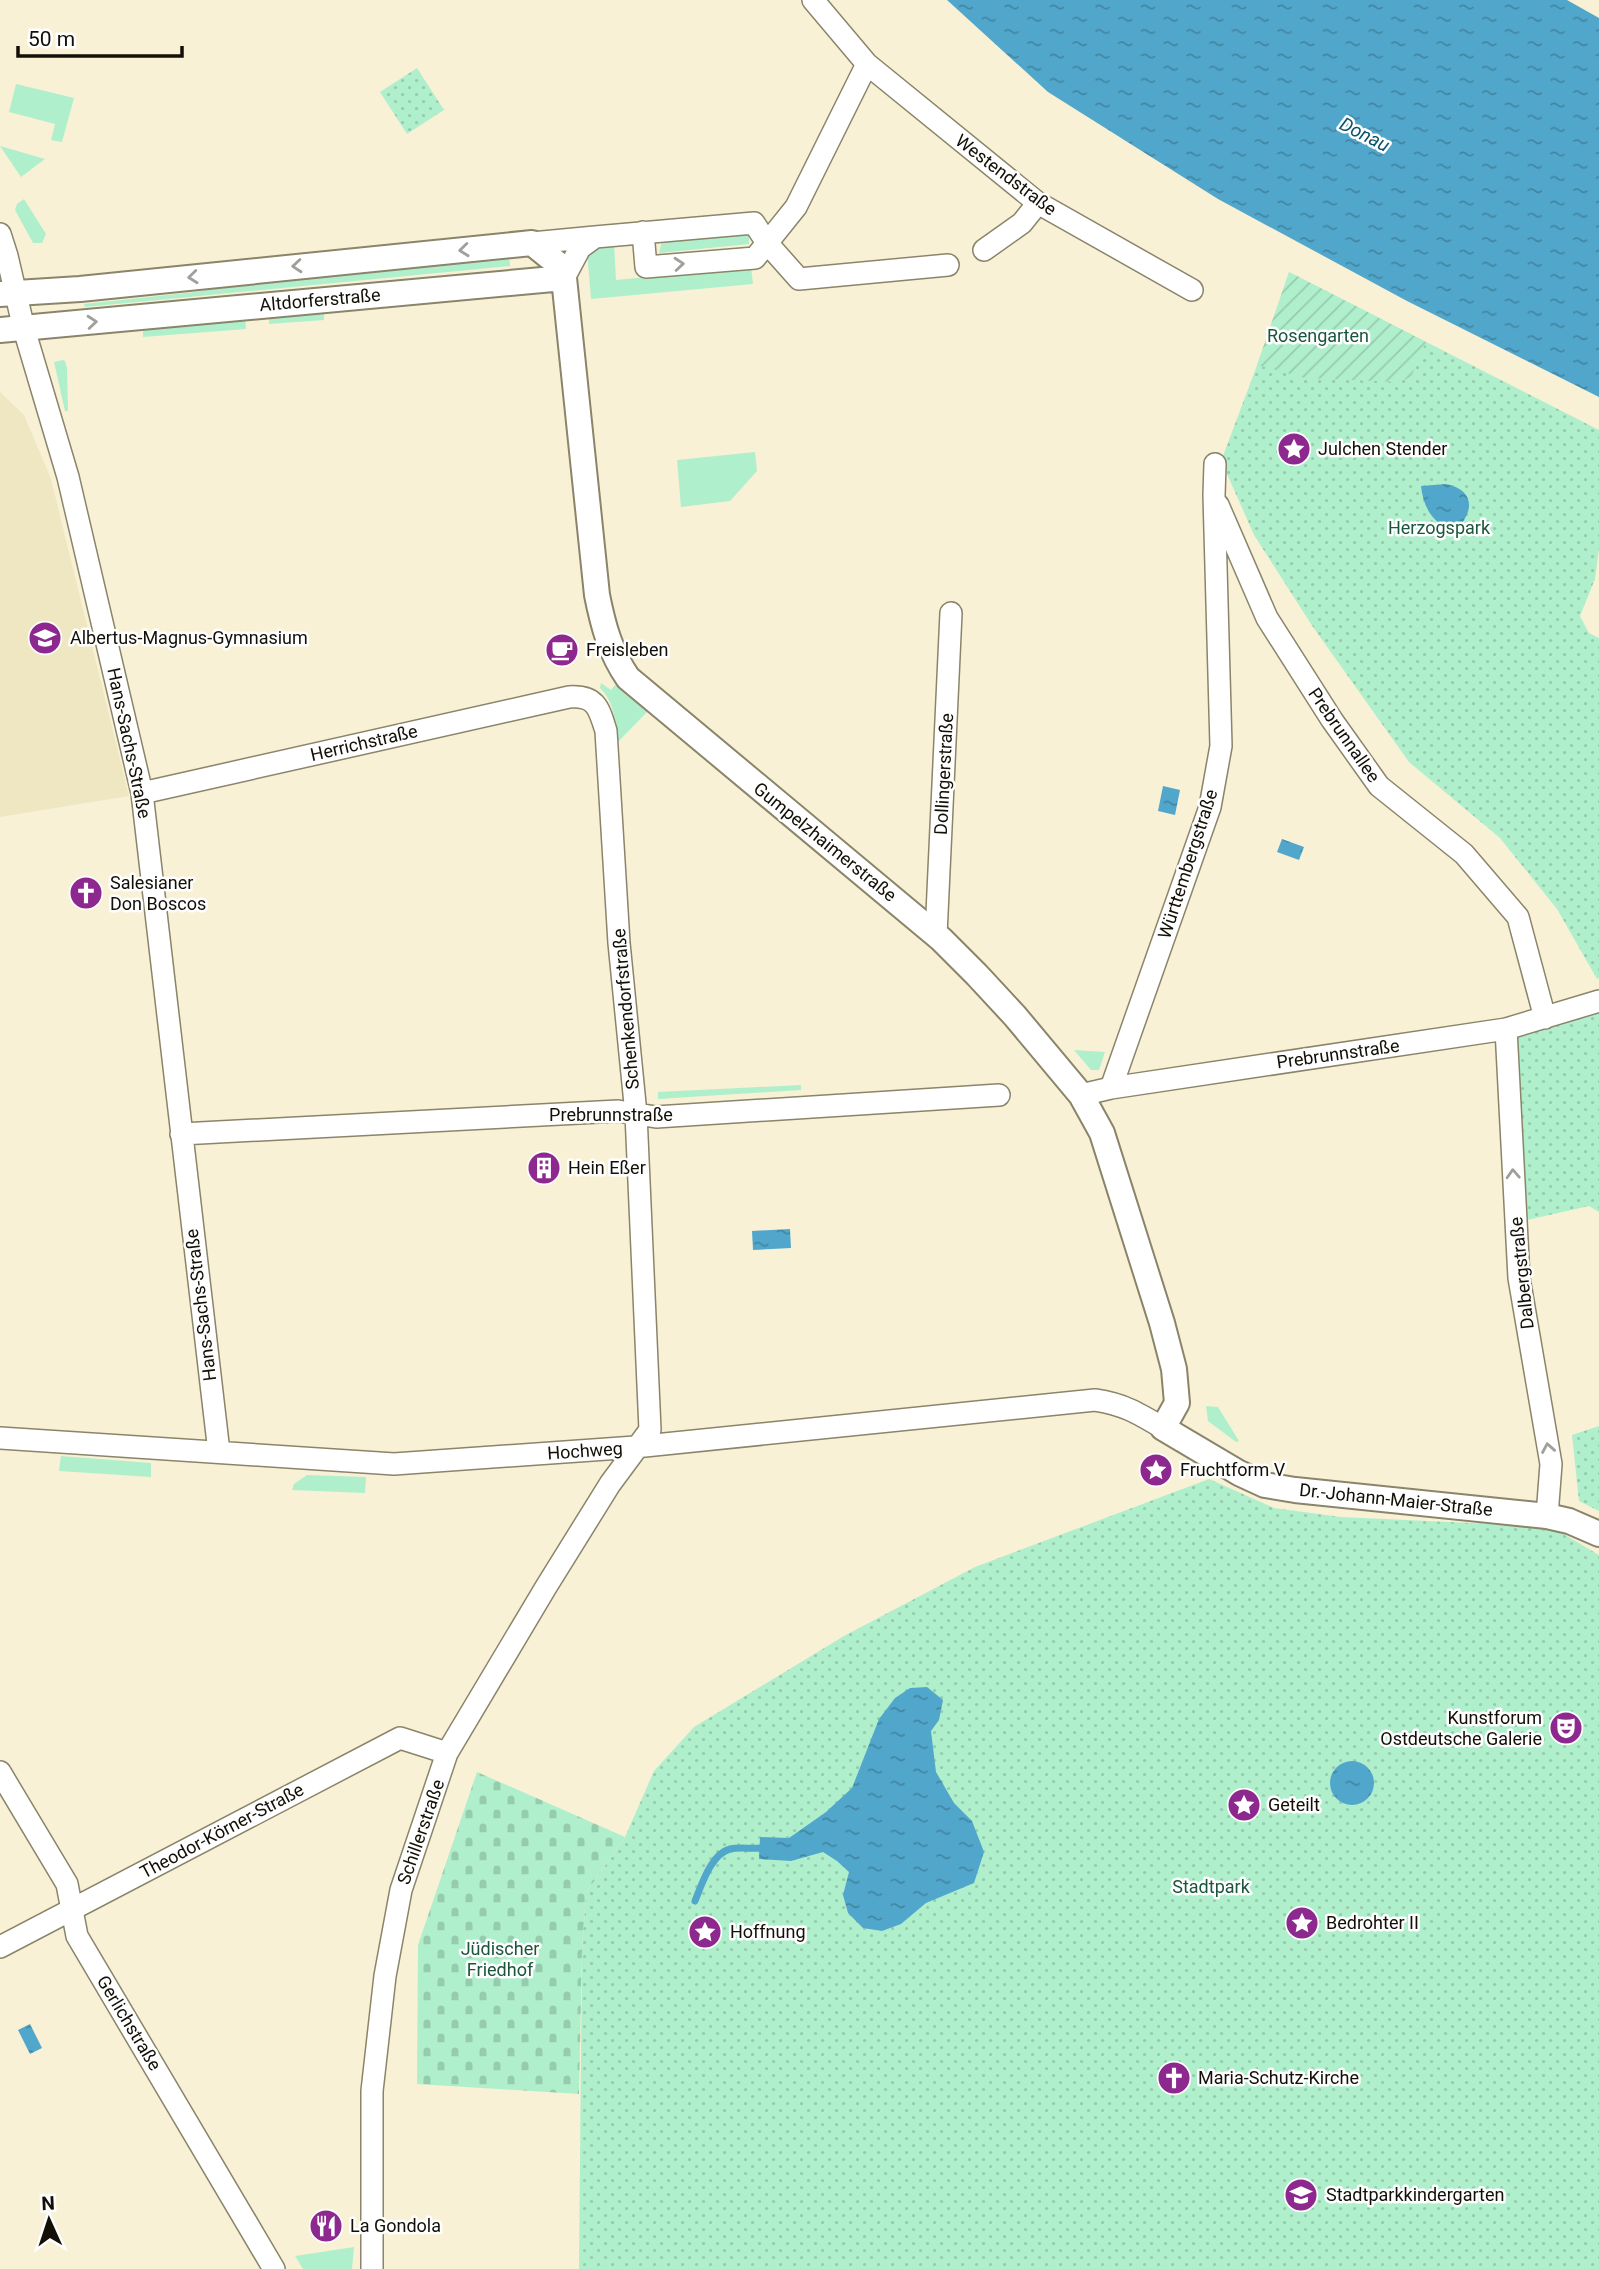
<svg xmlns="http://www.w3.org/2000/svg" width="1599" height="2269" font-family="Roboto,sans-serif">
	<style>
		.built { fill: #efe6c2 }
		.grass { fill: #b0efcc }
		.cemetery { fill: url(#cemetery-stones) }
		.park { fill: url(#park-dots) }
		.garden { fill: url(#garden-furrows) }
		.water { fill: url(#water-ripples) }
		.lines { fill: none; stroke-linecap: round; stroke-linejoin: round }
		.stream { stroke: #51a7cb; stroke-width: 7 }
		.minor-casing { stroke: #8a846a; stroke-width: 24 }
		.tertiary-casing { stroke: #8a846a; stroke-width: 28 }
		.minor { stroke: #fff; stroke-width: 21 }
		.tertiary { stroke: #fff; stroke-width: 24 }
		.oneway { stroke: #a09f9b }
		.labels { text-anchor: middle; stroke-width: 5; stroke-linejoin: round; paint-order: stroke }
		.street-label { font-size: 18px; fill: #110f06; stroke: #fefefe }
		.park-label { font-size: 18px; fill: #1a563b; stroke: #fefefe }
		.poi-label { font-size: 18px; fill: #110f06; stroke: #fefefe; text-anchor: start }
		.water-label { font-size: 19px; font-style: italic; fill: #0a536c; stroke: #fefefe }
	</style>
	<defs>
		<pattern id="cemetery-stones" width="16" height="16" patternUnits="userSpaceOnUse" patternTransform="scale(1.75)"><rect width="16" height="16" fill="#b0efcc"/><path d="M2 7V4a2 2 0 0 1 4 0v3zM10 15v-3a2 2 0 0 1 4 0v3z" fill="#96ccae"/></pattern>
		<pattern id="park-dots" width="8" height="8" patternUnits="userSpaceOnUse" patternTransform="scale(1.75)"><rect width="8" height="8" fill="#b0efcc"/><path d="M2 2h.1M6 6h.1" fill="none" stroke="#96ccae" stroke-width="1.8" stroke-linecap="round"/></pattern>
		<pattern id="garden-furrows" width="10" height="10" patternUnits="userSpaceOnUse" patternTransform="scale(1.75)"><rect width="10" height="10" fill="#b0efcc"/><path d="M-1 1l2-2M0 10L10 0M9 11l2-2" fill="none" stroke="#96ccae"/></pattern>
		<pattern id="water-ripples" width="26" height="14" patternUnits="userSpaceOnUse" patternTransform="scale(1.75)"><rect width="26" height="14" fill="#51a7cb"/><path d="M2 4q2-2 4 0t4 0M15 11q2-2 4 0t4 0" fill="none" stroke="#4286a3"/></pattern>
	</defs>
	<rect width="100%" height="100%" fill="#f8f1d5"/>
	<path class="built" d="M0,392L24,415L51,479L129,796L0,817Z"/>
	<path class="grass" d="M16,84L74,98L62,142L51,140L55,124L9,112Z
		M0,146L45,159L21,177Z
		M24,199L46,234L42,243H33L15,210L17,204Z
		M749,231V244L659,253L662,241Z
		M614,243L616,280L751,267L753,284L591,299L587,251L595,245Z
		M509,256L510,266L85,307L84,304L195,292L270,279Z
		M324,311V320L269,324V318Z
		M245,317L246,329L143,337V325Z
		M63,360L65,361L67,368L68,411H65L54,362Z
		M755,452L757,471L730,501L681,507L677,460Z
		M601,683L611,690L615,685L648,711L616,744C615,722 616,704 600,688Z
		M1074,1050L1105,1052L1099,1070H1091Z
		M801,1085V1090L658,1099V1092Z
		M1206,1406L1218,1407L1239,1441L1236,1442L1208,1421Z
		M61,1456L151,1463V1477L59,1471Z
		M307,1475L366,1477L365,1493L292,1490L294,1484Z
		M354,2247L352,2269H303L295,2256Z"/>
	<path class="cemetery" d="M477,1772L625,1837L586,1893L582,1950L579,2094L417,2084L418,1945Z"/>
	<path class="park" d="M417,68L444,110L407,134L380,92Z
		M1289,272L1599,430V548L1595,579L1580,616L1589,633L1599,638V978L1597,979L1557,909L1500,838L1409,762L1313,627L1254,535L1224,467L1223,456L1268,336Z
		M1599,1007V1212L1589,1206L1523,1221L1512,1033Z
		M1599,1426V1511L1579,1501L1572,1435Z
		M1209,1479L1274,1508L1341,1517L1514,1525L1560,1532L1599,1555V2269H579L582,1950L586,1893L625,1837L654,1771L694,1727L844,1636L975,1567Z"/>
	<path class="garden" d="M1289,272L1426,342L1411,377L1399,382L1305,378L1257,365Z"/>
	<path class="water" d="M947,0H1567L1599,18V397L1407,301L1218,199L1048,92Z
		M1446,484C1474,490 1475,510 1457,529C1434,528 1423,507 1421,486Z
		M1163,786L1180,790L1175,815L1158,811Z
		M1282,839L1304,847L1299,860L1277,852Z
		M790,1229L791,1248L753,1250L752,1231Z
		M927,1687L943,1700L939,1720L931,1731L936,1772L954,1803L972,1821L984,1852L974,1883L926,1903L901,1924L882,1931L863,1928L848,1913L843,1895L849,1872L837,1861L823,1852L791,1861L759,1859L760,1837L789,1838L826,1812L852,1788L879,1719L895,1698L910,1688Z
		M1330 1783a22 22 0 1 1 44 0a22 22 0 1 1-44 0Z
		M30,2024L42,2048L30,2054L18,2030Z"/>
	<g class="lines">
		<path class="stream" d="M695,1901C702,1884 711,1854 730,1849C740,1847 751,1849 760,1848"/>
		<defs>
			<path id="minor" d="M813,0L867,64L1038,203L1192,290
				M643,232L646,267L755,258L796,207L867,64
				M0,234L7,256L24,329L68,477L142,793L219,1452
				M532,243L595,237
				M984,250L1022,223L1038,203
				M564,278L580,248L595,237L754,223L767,243L799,279L948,265
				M1218,505L1267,618L1332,720L1379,786L1464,854L1518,917L1545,1018
				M142,793L569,697C596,695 599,708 606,731L619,943L636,1114L650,1430L610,1484L546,1587L447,1753L401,1890L385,1976L372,2091V2269
				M936,935L951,613
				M1506,1029L1519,1278L1551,1464L1547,1516
				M1111,1088L1210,807L1221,746L1214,495L1215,464
				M1081,1095L1111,1088L1506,1029L1599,1001
				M181,1134L618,1111L656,1117L999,1095
				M0,1438L394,1464L635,1447L1095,1400C1123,1404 1138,1413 1163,1428
				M0,1772L67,1884L77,1936L274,2269
				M0,1947L400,1738L447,1753"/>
			<path id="tertiary" d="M0,294L80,289L532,243L558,264L564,278L597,595C603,625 610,652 628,678L941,939L977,975L1015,1016L1081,1095L1102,1133L1162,1323L1174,1369L1177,1403L1163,1428L1239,1473L1265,1485L1295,1490L1547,1516L1569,1521L1599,1534
				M0,330L564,278"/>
		</defs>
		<use href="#minor" class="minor-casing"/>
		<use href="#tertiary" class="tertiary-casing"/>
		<use href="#minor" class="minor"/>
		<use href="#tertiary" class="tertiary"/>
	</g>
	<defs><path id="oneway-chevron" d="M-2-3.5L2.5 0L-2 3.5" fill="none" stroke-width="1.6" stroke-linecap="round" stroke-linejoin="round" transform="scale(1.75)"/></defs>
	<g class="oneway">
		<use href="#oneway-chevron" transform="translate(464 250) rotate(174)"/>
		<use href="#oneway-chevron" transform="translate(679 264) rotate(-5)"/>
		<use href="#oneway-chevron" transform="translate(297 266) rotate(175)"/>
		<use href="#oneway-chevron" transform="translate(193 277) rotate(174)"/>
		<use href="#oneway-chevron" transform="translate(92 322) rotate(-5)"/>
		<use href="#oneway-chevron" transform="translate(1513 1174) rotate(-93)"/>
		<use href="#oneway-chevron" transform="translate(1548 1448) rotate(-100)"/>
	</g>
	<defs>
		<symbol id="sight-disc" viewBox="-11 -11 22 22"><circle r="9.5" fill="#8d288f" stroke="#fefefe"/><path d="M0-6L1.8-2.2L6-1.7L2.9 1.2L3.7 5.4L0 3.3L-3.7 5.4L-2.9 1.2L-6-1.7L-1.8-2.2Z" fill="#fff"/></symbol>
		<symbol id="school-disc" viewBox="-11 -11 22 22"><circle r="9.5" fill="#8d288f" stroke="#fefefe"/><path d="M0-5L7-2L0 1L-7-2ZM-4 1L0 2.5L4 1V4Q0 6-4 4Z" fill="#fff"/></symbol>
		<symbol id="cafe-disc" viewBox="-11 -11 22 22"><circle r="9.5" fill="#8d288f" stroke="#fefefe"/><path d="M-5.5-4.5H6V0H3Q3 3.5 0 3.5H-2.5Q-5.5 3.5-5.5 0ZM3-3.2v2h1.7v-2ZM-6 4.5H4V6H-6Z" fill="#fff"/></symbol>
		<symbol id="church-disc" viewBox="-11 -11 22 22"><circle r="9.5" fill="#8d288f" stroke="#fefefe"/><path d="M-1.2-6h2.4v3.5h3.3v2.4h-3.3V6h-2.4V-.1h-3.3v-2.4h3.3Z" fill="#fff"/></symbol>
		<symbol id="building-disc" viewBox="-11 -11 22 22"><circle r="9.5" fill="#8d288f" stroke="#fefefe"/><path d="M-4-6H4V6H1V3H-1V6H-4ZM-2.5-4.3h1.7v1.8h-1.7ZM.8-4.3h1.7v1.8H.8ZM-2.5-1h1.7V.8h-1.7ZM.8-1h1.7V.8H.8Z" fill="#fff"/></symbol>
		<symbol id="theatre-disc" viewBox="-11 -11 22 22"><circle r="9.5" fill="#8d288f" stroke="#fefefe"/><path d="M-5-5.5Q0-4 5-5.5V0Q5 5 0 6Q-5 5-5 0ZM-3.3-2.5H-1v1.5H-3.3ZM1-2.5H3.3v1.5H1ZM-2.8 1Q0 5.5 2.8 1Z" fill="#fff"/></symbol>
		<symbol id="restaurant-disc" viewBox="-11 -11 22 22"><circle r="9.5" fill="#8d288f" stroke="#fefefe"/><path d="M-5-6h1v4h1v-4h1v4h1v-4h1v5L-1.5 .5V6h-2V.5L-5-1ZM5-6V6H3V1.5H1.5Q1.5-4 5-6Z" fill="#fff"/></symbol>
	</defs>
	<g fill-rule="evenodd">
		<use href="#sight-disc" x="1275" y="430" width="38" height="38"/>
		<use href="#school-disc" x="26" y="619" width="38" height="38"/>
		<use href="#cafe-disc" x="543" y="631" width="38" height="38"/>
		<use href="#church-disc" x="67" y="874" width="38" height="38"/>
		<use href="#building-disc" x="525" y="1149" width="38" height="38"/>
		<use href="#sight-disc" x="1137" y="1451" width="38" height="38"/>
		<use href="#theatre-disc" x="1547" y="1709" width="38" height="38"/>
		<use href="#sight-disc" x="1225" y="1786" width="38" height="38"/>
		<use href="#sight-disc" x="1283" y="1904" width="38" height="38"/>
		<use href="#sight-disc" x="686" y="1913" width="38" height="38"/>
		<use href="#church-disc" x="1155" y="2059" width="38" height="38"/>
		<use href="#school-disc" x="1282" y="2176" width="38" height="38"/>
		<use href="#restaurant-disc" x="307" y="2207" width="38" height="38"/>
	</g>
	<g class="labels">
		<g class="street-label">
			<text transform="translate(1006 175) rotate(37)" y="6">Westendstraße</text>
			<text transform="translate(320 300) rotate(-5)" y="6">Altdorferstraße</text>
			<text transform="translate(1344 735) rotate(55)" y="6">Prebrunnallee</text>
			<text transform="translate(129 743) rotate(78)" y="6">Hans-Sachs-Straße</text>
			<text transform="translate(364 743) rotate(-13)" y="6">Herrichstraße</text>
			<text transform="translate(944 774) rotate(-87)" y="6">Dollingerstraße</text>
			<text transform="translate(825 842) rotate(39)" y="6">Gumpelzhaimerstraße</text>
			<text transform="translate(1188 864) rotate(-72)" y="6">Württembergstraße</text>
			<text transform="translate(626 1009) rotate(-95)" y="6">Schenkendorfstraße</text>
			<text transform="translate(1338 1054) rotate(-8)" y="6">Prebrunnstraße</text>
			<text x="611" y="1121">Prebrunnstraße</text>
			<text transform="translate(1522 1273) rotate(-96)" y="6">Dalbergstraße</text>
			<text transform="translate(201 1305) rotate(-97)" y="6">Hans-Sachs-Straße</text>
			<text transform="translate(585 1451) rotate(-4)" y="6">Hochweg</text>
			<text transform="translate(1396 1500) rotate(6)" y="6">Dr.-Johann-Maier-Straße</text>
			<text transform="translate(222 1831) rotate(-28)" y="6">Theodor-Körner-Straße</text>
			<text transform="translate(421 1832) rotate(-71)" y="6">Schillerstraße</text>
			<text transform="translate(129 2023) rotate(59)" y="6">Gerlichstraße</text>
		</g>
		<g class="park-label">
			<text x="1318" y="342">Rosengarten</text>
			<text x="1439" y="534">Herzogspark</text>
			<text x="1211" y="1893">Stadtpark</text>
			<text x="500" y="1955">Jüdischer<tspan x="500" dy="21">Friedhof</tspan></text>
		</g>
		<g class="poi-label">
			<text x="1318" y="455">Julchen Stender</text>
			<text x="70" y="644">Albertus-Magnus-Gymnasium</text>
			<text x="586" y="656">Freisleben</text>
			<text x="110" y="889">Salesianer<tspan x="110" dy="21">Don Boscos</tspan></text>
			<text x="568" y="1174">Hein Eßer</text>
			<text x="1180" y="1476">Fruchtform V</text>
			<text x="1542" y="1724" text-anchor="end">Kunstforum<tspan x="1542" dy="21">Ostdeutsche Galerie</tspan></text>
			<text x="1268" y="1811">Geteilt</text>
			<text x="1326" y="1929">Bedrohter II</text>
			<text x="730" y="1938">Hoffnung</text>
			<text x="1198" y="2084">Maria-Schutz-Kirche</text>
			<text x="1326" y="2201">Stadtparkkindergarten</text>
			<text x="350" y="2232">La Gondola</text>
		</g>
		<g class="water-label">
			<text transform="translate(1365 134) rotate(27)" y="7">Donau</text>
		</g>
	</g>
	<g transform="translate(49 2220) rotate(357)" stroke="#fefefe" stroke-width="5" paint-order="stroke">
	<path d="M0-5L12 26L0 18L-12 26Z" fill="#110f06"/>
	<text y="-10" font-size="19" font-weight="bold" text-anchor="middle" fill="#110f06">N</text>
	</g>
	<path d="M18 46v10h164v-10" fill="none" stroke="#110f06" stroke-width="3.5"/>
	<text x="28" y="46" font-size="21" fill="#110f06" stroke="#fefefe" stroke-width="5" paint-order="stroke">50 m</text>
</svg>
